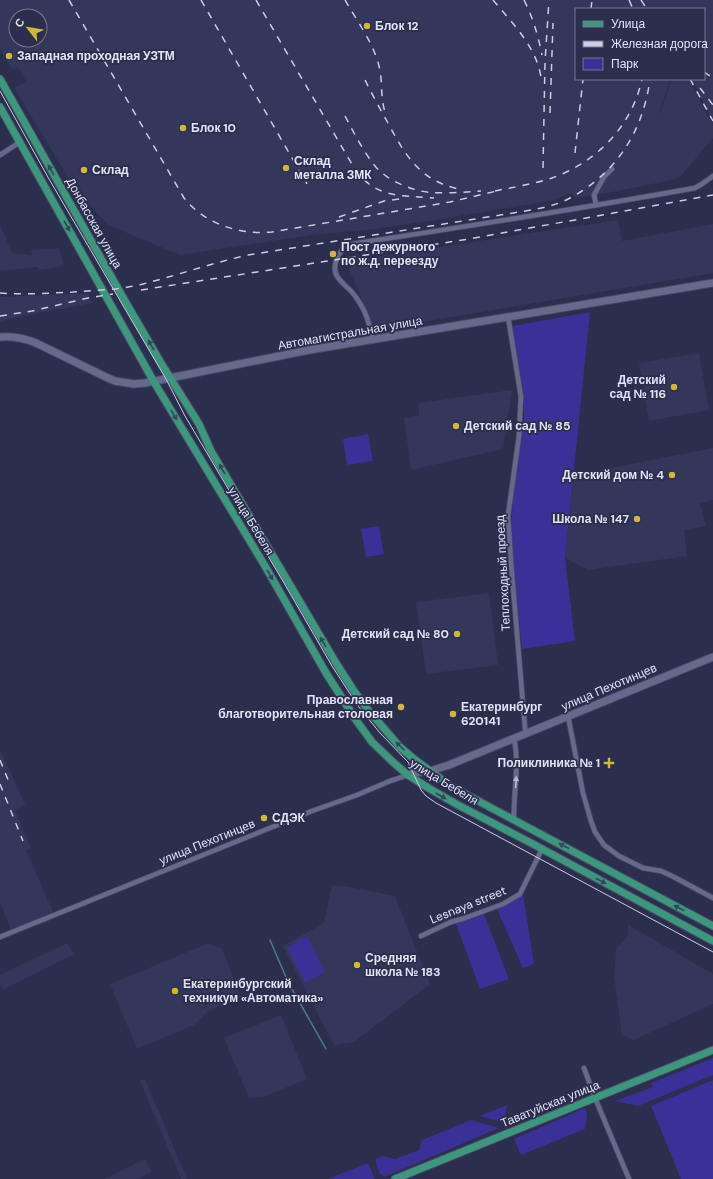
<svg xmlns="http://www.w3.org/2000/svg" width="713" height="1179" font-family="'DM Sans',sans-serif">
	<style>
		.built { fill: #33375b; fill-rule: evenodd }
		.green { fill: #383297 }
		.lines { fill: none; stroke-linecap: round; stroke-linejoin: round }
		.stream { stroke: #4d7c8d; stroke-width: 1.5 }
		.minor-casing { stroke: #494b65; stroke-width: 6 }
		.secondary-casing { stroke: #494b65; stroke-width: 9 }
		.primary-casing { stroke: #494b65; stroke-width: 9 }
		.minor { stroke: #656a8d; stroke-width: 4.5 }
		.secondary { stroke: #656a8d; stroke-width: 7 }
		.primary { stroke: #3d977f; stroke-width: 7 }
		.tram { stroke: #cacde2; stroke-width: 1 }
		.rail { stroke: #cacde2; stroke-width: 1.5; stroke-dasharray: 7 7; stroke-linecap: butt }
		.oneway { fill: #30485a }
		.oneway2 { fill: #b6b9d3 }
		.poi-dot { fill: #cfb837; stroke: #2b2e4d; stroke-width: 1.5 }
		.labels { text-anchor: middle; stroke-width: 3.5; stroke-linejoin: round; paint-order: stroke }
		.poi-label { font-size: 12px; font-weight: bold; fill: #e1e4f8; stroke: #2b2e4d; text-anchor: start }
		.street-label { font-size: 12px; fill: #e1e4f8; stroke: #2b2e4d }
	</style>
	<rect width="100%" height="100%" fill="#2b2e4d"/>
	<path class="built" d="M0,0H713V124L695,85L690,79H704V9H576V79H670L668,86L657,120L671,83L672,79H688L713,125V138L679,178L648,185L607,193L574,198L572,193L550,201L423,222L366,230L312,235L180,255L108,225L75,189L14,88L26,81L18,67L12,70L0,49ZM16,16H40V40H16Z
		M618,220L622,241L713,224V273L374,330L346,261Z
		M0,224L11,251L14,253L32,255L31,250L59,248L64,266L39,270L38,267L0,271Z
		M88,293L92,303L12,318L0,322V297Z
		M699,353L709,410L649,421L639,363Z
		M512,390L503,449L411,470L404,418L419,415L418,403Z
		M713,448V500L700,503L706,526L684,530L687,556L588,570L565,558L574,475Z
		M489,593L498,665L426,674L416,602Z
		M0,750L26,806L15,810L31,848L26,850L53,912L11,930L0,902Z
		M332,885L345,886L395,896L430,984L354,1042L334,1045L283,946L324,923Z
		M628,925L713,974V1004L634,1040L622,1035L614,977L616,949L628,936Z
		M67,943L74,954L3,990L0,984V975Z
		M209,943L222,949L241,997L207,1012L194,1025L137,1049L110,984Z
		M281,1015L307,1079L263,1097L249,1098L224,1038Z
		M145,1079L187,1179H181L140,1081Z
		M145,1159L152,1172L138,1179H104Z"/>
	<path class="green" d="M590,312L565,558L575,641L522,649L511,534L513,498L524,418V395L512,326Z
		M368,434L373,461L347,465L343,439Z
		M379,526L384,554L366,557L361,529Z
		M523,894L534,964L523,968L496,907Z
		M483,912L509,979L480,989L456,924Z
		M307,936L325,972L305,983L287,948Z
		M713,1058V1075L638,1106L615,1101L653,1087L651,1083Z
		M713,1080V1179H681L651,1106Z
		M507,1105L504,1123L480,1116Z
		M585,1108L587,1115L585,1129L521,1155L514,1139Z
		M471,1120L499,1128L384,1177L380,1174L375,1159L382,1156L395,1159L419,1150L422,1140Z
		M368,1163L374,1177V1179H328Z"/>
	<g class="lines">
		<path class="stream" d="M270,940L288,982L326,1049"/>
		<defs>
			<path id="minor" d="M0,155L20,142
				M596,204L594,195L604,177L612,169
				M508,316L521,397L519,436L508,516L511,562L525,728L526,733
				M373,340C370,328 368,316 361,305C358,300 354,294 350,290C338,279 330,273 338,256C342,248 349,244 358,243C470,226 583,208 695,188L702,184L713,176
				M568,716L583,793L591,821L595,832L604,845L619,856L643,868L661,871L674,877L713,898
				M514,739C520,765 513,794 514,820
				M421,936L451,922L465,918L503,904L520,894L542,849
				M0,937L312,811L357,795L390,781L408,775
				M584,1068L595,1098L629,1179"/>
			<path id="secondary" d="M0,337C13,336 24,338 36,343L108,378L115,381L134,384L145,383L309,350L713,283
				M408,775L413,773L430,771L449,765L713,657"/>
			<path id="primary" d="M0,79L125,301L161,363L199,424L211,451L336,663L354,691L368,710L400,747L414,759L452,787L514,820L713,926
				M0,107L154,382L265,566L326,673L356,720L372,742L394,763L408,775L430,789L458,805L533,844L713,941
				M395,1179L713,1050"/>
		</defs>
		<use href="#minor" class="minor-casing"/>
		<use href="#secondary" class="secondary-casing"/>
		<use href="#primary" class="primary-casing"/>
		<use href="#minor" class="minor"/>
		<use href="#secondary" class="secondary"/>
		<use href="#primary" class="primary"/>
		<path class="tram" d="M0,91L49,179L166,379L185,416L284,583L332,666L358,706L380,733L408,762L421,790L426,796L436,803L713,952"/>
		<path class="rail" d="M69,0L184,198C205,224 239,235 272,232L450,202L501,190
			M201,0L307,184
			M256,0L353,166C374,199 400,195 434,198
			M345,0C357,21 373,42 379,66C383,81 380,97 385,112
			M493,0C512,23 536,46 541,77
			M524,0C533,18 538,35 542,55
			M629,0L633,9
			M641,0L647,9
			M591,9L592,0
			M704,72L713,78
			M690,79L713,121
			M365,80C372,94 380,109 388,123C405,155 420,181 459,189
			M700,88L713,105
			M550,113L553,23
			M345,116C354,133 363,151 375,166C385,178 402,186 417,190C432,195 465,192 481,191
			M575,153L583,79
			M543,168L545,62L549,0
			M495,191C514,187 533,184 552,178C597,162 632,126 642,79
			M339,217L384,201L400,199
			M141,290L469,239L713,195
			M0,293C24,295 49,293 73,292C96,290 120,290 143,284C178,275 212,263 248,255L513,213C530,210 548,208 564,201C614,177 643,133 650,79
			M0,316L32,311L88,298L113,294
			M0,760L9,782
			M0,784L23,841"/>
	</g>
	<defs><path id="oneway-solid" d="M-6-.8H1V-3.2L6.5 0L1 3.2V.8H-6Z"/></defs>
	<g class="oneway">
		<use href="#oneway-solid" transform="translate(51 170) rotate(-119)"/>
		<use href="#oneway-solid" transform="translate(67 226) rotate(61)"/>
		<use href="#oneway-solid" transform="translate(151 345) rotate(-120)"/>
		<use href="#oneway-solid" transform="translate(174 415) rotate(59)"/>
		<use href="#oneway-solid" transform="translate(222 469) rotate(-120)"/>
		<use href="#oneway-solid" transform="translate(270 575) rotate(60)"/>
		<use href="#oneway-solid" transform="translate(323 642) rotate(-121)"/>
		<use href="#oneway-solid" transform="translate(400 746) rotate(-135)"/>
		<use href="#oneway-solid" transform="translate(441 796) rotate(30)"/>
		<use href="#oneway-solid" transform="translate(564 846) rotate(-152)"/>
		<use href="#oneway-solid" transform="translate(601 881) rotate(28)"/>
		<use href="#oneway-solid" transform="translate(679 908) rotate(-152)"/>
	</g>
	<use class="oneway2" href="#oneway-solid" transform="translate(516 782) rotate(-87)"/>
	<g class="poi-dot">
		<circle cx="367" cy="26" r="4"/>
		<circle cx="9" cy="56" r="4"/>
		<circle cx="183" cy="128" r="4"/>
		<circle cx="286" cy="168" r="4"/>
		<circle cx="84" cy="170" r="4"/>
		<circle cx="333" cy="254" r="4"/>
		<circle cx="674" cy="387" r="4"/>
		<circle cx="456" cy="426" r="4"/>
		<circle cx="672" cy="475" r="4"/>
		<circle cx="637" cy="519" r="4"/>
		<circle cx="457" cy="634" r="4"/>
		<circle cx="401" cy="707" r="4"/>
		<circle cx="453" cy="714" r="4"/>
		<path d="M607 757h4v4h4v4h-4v4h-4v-4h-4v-4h4z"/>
		<circle cx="264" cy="818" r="4"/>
		<circle cx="357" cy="965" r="4"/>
		<circle cx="175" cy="991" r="4"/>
	</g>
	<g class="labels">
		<g class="poi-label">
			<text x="375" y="30">Блок 12</text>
			<text x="17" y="60">Западная проходная УЗТМ</text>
			<text x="191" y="132">Блок 10</text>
			<text x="294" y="165">Склад<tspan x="294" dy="14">металла ЗМК</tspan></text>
			<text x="92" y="174">Склад</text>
			<text x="341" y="251">Пост дежурного<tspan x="341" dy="14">по ж.д. переезду</tspan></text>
			<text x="666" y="384" text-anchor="end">Детский<tspan x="666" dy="14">сад № 116</tspan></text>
			<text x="464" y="430">Детский сад № 85</text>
			<text x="664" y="479" text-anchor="end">Детский дом № 4</text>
			<text x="629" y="523" text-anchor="end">Школа № 147</text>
			<text x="449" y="638" text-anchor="end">Детский сад № 80</text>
			<text x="393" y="704" text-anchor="end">Православная<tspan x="393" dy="14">благотворительная столовая</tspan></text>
			<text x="461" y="711">Екатеринбург<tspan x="461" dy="14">620141</tspan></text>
			<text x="600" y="767" text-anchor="end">Поликлиника № 1</text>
			<text x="272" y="822">СДЭК</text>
			<text x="365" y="962">Средняя<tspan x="365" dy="14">школа № 183</tspan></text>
			<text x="183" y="988">Екатеринбургский<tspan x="183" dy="14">техникум «Автоматика»</tspan></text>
		</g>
		<g class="street-label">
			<text transform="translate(94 223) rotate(61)" y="4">Донбасская улица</text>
			<text transform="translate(350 333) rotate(-10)" y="4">Автомагистральная улица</text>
			<text transform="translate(251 521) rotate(59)" y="4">улица Бебеля</text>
			<text transform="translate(503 573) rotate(-93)" y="4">Теплоходный проезд</text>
			<text transform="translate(609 687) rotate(-23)" y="4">улица Пехотинцев</text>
			<text transform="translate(444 782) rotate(31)" y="4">улица Бебеля</text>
			<text transform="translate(207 842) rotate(-22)" y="4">улица Пехотинцев</text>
			<text transform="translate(468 905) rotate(-22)" y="4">Lesnaya street</text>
			<text transform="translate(550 1104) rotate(-22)" y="4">Таватуйская улица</text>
		</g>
	</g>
	<rect x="575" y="8" width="130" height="72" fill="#2b2e4d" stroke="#747791"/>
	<rect x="583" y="21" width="20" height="6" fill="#3d977f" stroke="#747791"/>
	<text x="611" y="28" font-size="12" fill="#e1e4f8">Улица</text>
	<rect x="583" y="41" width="20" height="6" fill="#cacde2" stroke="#747791"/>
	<text x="611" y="48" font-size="12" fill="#e1e4f8">Железная дорога</text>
	<rect x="583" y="58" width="20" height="12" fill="#383297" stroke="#747791"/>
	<text x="611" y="68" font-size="12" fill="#e1e4f8">Парк</text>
	<g transform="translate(28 28) rotate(301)"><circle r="19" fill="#2b2e4d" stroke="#747791"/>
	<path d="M0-3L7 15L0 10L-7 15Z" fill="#cfb837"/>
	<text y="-6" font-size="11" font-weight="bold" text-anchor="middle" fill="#e1e4f8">С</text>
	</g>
</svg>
